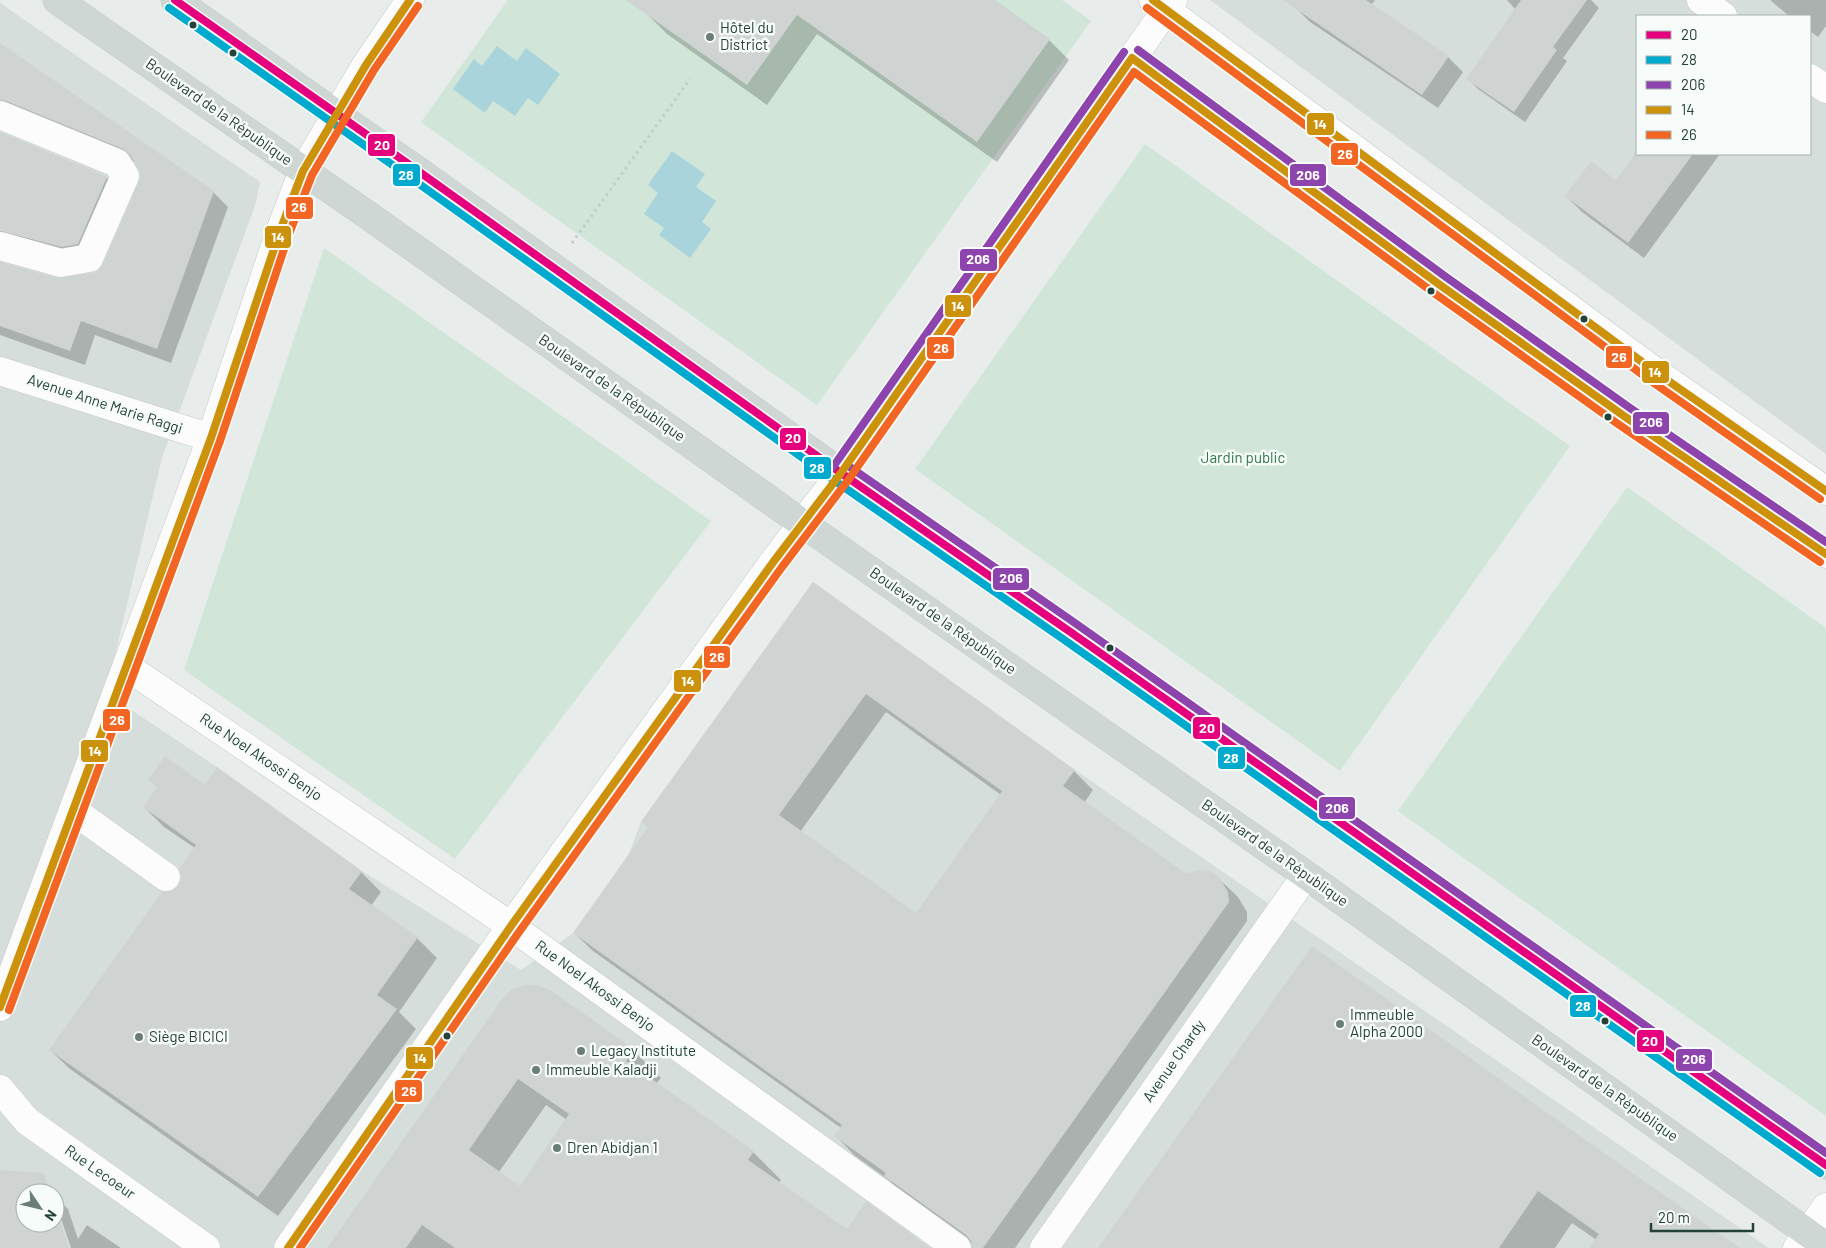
<svg xmlns="http://www.w3.org/2000/svg" width="1826" height="1248" font-family="Barlow,sans-serif">
	<style>
		.built { fill: #d6dedb; fill-rule: evenodd }
		.green { fill: #d1e6d8 }
		.water { fill: #a9d4db }
		.shadow { fill: #0003; fill-rule: evenodd }
		.building { fill: #cfd4d2; fill-rule: evenodd }
		.lines { fill: none; stroke-linecap: round; stroke-linejoin: round }
		.minor-casing { stroke: #c5cac8; stroke-width: 29 }
		.major-casing { stroke: #c3ccc9; stroke-width: 29 }
		.path { stroke: #c3ccca; stroke-width: 3; stroke-dasharray: 2.5 4; stroke-linecap: butt }
		.minor { stroke: #fcfcfc; stroke-width: 28 }
		.major { stroke: #cfd7d5; stroke-width: 28 }
		.bus-1-casing { stroke: #f7fbf9; stroke-width: 11 }
		.bus-2-casing { stroke: #f7fbf9; stroke-width: 11 }
		.bus-3-casing { stroke: #f7fbf9; stroke-width: 11 }
		.bus-4-casing { stroke: #f7fbf9; stroke-width: 11 }
		.bus-5-casing { stroke: #f7fbf9; stroke-width: 11 }
		.bus-1 { stroke: #e5007d; stroke-width: 8 }
		.bus-2 { stroke: #00a9ce; stroke-width: 8 }
		.bus-3 { stroke: #8e44ad; stroke-width: 8 }
		.bus-4 { stroke: #cd920c; stroke-width: 8 }
		.bus-5 { stroke: #f26522; stroke-width: 8 }
		.bus-dot { fill: #24423a; stroke: #f7fbf9; stroke-width: 2 }
		.poi-dot { fill: #697e78; stroke: #f7fbf9; stroke-width: 2 }
		.labels { text-anchor: middle; stroke-width: 5; stroke-linejoin: round; paint-order: stroke }
		.poi-label { font-size: 15px; fill: #24423a; stroke: #f7fbf9; text-anchor: start }
		.street-label { font-size: 15px; fill: #24423a; stroke: #f7fbf9 }
		.park-label { font-size: 15px; fill: #2d7a4b; stroke: #f7fbf9 }
		.line-badge { stroke: #f7fbf9; stroke-width: 2 }
		.badge-label { font-size: 14px; text-anchor: middle; font-weight: bold; fill: #fff }
	</style>
	<rect width="100%" height="100%" fill="#e8edeb"/>
	<path class="built" d="M1210,0H1826V454ZM1637,16H1810V154H1637Z
		M0,3L260,182L256,203L162,458L106,693L217,767L362,871L521,970L573,933L628,856L641,822L813,582L1075,770L1769,1248H0ZM25,1193H55V1223H25Z"/>
	<path class="green" d="M508,0H1062L1091,21L817,405L421,122Z
		M1145,144L1570,446L1340,771L915,469Z
		M324,248L711,521L455,859L184,670Z
		M1627,487L1826,628V1116L1398,811Z"/>
	<path class="water" d="M497,46L517,61L526,48L560,74L538,105L528,98L515,116L493,101L485,113L453,89L474,59L482,66Z
		M672,151L705,174L696,187L716,201L702,222L711,229L690,258L659,235L664,228L644,214L658,193L648,185Z"/>
	<path class="shadow" d="M657,0H993L1049,40L1069,60L997,162L817,34L767,105L667,34L647,14Z
		M1300,0H1375L1371,5L1448,57L1463,72L1438,108L1310,22L1295,7Z
		M1507,0H1591L1599,8L1563,58L1567,61L1525,122L1478,89L1468,79L1516,10Z
		M1770,0H1826V26L1818,37L1810,31V16H1789Z
		M0,44L213,192L228,207L171,363L95,335L85,365L0,335V263L57,279L92,275L99,272L104,265L142,175L136,162L22,115L0,123Z
		M0,133L107,178L121,193L92,258L0,255Z
		M1637,153L1720,154L1644,258L1582,212L1566,196L1616,181Z
		M814,584L1074,771L1093,790L1084,803L1185,874L1218,878L1238,897L1247,912V921L1015,1248H977L904,1195L890,1181L854,1155L836,1136L841,1128L593,951L574,933L649,828L642,821ZM886,712L1001,795L916,915L800,832Z
		M150,780L205,786L361,872L381,892L371,906L417,938L437,958L399,1012L416,1029L278,1216L70,1069L50,1050L172,893L179,887L195,848L164,827L144,807L158,788Z
		M1313,948L1734,1248H1605L1598,1241L1572,1223L1555,1248H1099Z
		M549,991L633,1050L661,1078L656,1084L753,1152L781,1180L779,1183L847,1230L928,1248H329ZM546,1105L567,1120L520,1187L499,1172Z
		M55,1196L68,1209L78,1239L87,1225L121,1248H71L55,1201Z"/>
	<path class="building" d="M626,0H995L1050,39L977,142L797,15L747,85Z
		M1283,0H1366L1449,56L1422,95Z
		M1521,0H1587L1553,47L1557,50L1514,112L1466,79Z
		M0,43L214,191L157,349L81,321L70,351L0,326V262L57,278L92,273L98,271L103,264L139,182L141,175L138,168L130,155L123,149L6,101L0,100Z
		M0,132L106,176L107,177L78,244L62,247L0,231Z
		M1635,154H1693L1628,243L1565,196L1591,161L1616,180Z
		M813,582L1075,770L1063,786L1185,873L1203,870L1212,872L1219,877L1228,892L1229,902L983,1248H972L971,1241L966,1235L884,1176L886,1173L834,1136L842,1125L573,933L648,827L641,822ZM866,694L1002,791L916,913L779,815Z
		M165,756L205,785L217,767L362,871L349,889L418,937L377,995L397,1009L258,1197L49,1050L162,892L172,891L178,886L182,878L179,869L196,845L143,807L157,787L148,780Z
		M1312,946L1631,1172L1740,1248H1589L1599,1234L1538,1191L1499,1248H1098Z
		M524,985H537L550,990L634,1049L626,1061L754,1151L748,1160L847,1229L866,1201L930,1248H455L422,1225L406,1248H327L502,999L512,989ZM518,1079L569,1114L520,1186L469,1150Z
		M0,1170L44,1173L51,1193H25V1223H55V1205L69,1248H0Z"/>
	<g class="lines">
		<defs>
			<path id="minor" d="M1153,0L1657,373L1826,491
				M1701,0L1723,16
				M1132,58L1440,285L1624,416L1826,554
				M1810,78L1826,89
				M0,115L117,163L125,176L89,258L61,263L0,246
				M0,371L211,438
				M127,667L511,926L957,1248
				M74,811L166,877
				M0,1007L211,438L280,231L303,171L366,65L410,0
				M0,1089L27,1121L206,1248
				M288,1248L511,926L774,561L841,473L1173,0
				M1044,1248L1306,875
				M1797,1248L1826,1207"/>
			<path id="major" d="M57,0L369,216L802,523L1306,875L1826,1246
				M175,0C252,54 328,110 407,163L841,473L1069,631L1826,1165"/>
		</defs>
		<use href="#minor" class="minor-casing"/>
		<use href="#major" class="major-casing"/>
		<path class="path" d="M572,243L690,79"/>
		<use href="#minor" class="minor"/>
		<use href="#major" class="major"/>
		<defs>
			<path id="bus-1" d="M175,0L407,163L841,473L1069,631L1826,1165"/>
			<path id="bus-2" d="M169,8L401,171L835,481L1063,639L1820,1173"/>
			<path id="bus-3" d="M1138,50L1446,277L1630,408L1826,542
				M847,465L1075,623L1826,1153
				M833,467L1124,52"/>
			<path id="bus-4" d="M1153,0L1657,373L1826,491
				M0,1007L211,438L280,231L303,171L366,65L410,0
				M288,1248L511,926L774,561L841,473L1132,58L1440,285L1624,416L1826,554"/>
			<path id="bus-5" d="M1147,8L1651,381L1820,499
				M9,1010L220,441L289,234L312,175L374,70L418,6
				M300,1248L519,932L782,567L849,479L1134,72L1434,293L1618,424L1820,562"/>
		</defs>
		<use href="#bus-1" class="bus-1-casing"/>
		<use href="#bus-2" class="bus-2-casing"/>
		<use href="#bus-3" class="bus-3-casing"/>
		<use href="#bus-4" class="bus-4-casing"/>
		<use href="#bus-5" class="bus-5-casing"/>
		<use href="#bus-1" class="bus-1"/>
		<use href="#bus-2" class="bus-2"/>
		<use href="#bus-3" class="bus-3"/>
		<use href="#bus-4" class="bus-4"/>
		<use href="#bus-5" class="bus-5"/>
	</g>
	<g class="bus-dot">
		<circle cx="193" cy="25" r="4.5"/>
		<circle cx="233" cy="53" r="4.5"/>
		<circle cx="1431" cy="291" r="4.5"/>
		<circle cx="1584" cy="319" r="4.5"/>
		<circle cx="1608" cy="417" r="4.5"/>
		<circle cx="1110" cy="648" r="4.5"/>
		<circle cx="1605" cy="1021" r="4.5"/>
		<circle cx="447" cy="1036" r="4.5"/>
	</g>
	<g class="poi-dot">
		<circle cx="710" cy="37" r="5"/>
		<circle cx="1340" cy="1024" r="5"/>
		<circle cx="139" cy="1037" r="5"/>
		<circle cx="581" cy="1051" r="5"/>
		<circle cx="536" cy="1070" r="5"/>
		<circle cx="557" cy="1148" r="5"/>
	</g>
	<g class="labels">
		<g class="poi-label">
			<text x="720" y="33">Hôtel du<tspan x="720" dy="17">District</tspan></text>
			<text x="1350" y="1020">Immeuble<tspan x="1350" dy="17">Alpha 2000</tspan></text>
			<text x="149" y="1042">Siège BICICI</text>
			<text x="591" y="1056">Legacy Institute</text>
			<text x="546" y="1075">Immeuble Kaladji</text>
			<text x="567" y="1153">Dren Abidjan 1</text>
		</g>
		<g class="street-label">
			<text transform="translate(219 112) rotate(35)" y="5">Boulevard de la République</text>
			<text transform="translate(612 388) rotate(35)" y="5">Boulevard de la République</text>
			<text transform="translate(105 404) rotate(18)" y="5">Avenue Anne Marie Raggi</text>
			<text transform="translate(943 621) rotate(35)" y="5">Boulevard de la République</text>
			<text transform="translate(261 757) rotate(34)" y="5">Rue Noel Akossi Benjo</text>
			<text transform="translate(1275 853) rotate(35)" y="5">Boulevard de la République</text>
			<text transform="translate(595 986) rotate(36)" y="5">Rue Noel Akossi Benjo</text>
			<text transform="translate(1174 1061) rotate(-55)" y="5">Avenue Chardy</text>
			<text transform="translate(1605 1088) rotate(35)" y="5">Boulevard de la République</text>
			<text transform="translate(100 1172) rotate(35)" y="5">Rue Lecoeur</text>
		</g>
		<g class="park-label">
			<text x="1243" y="463">Jardin public</text>
		</g>
	</g>
	<g class="line-badge">
		<rect x="1306" y="112" width="29" height="24" rx="5" fill="#cd920c"/>
		<rect x="367" y="133" width="29" height="24" rx="5" fill="#e5007d"/>
		<rect x="1330" y="142" width="29" height="24" rx="5" fill="#f26522"/>
		<rect x="392" y="163" width="29" height="24" rx="5" fill="#00a9ce"/>
		<rect x="1289" y="163" width="38" height="24" rx="5" fill="#8e44ad"/>
		<rect x="285" y="196" width="29" height="24" rx="5" fill="#f26522"/>
		<rect x="264" y="225" width="28" height="24" rx="5" fill="#cd920c"/>
		<rect x="959" y="248" width="39" height="24" rx="5" fill="#8e44ad"/>
		<rect x="944" y="294" width="28" height="24" rx="5" fill="#cd920c"/>
		<rect x="926" y="336" width="29" height="24" rx="5" fill="#f26522"/>
		<rect x="1605" y="345" width="28" height="24" rx="5" fill="#f26522"/>
		<rect x="1641" y="360" width="29" height="24" rx="5" fill="#cd920c"/>
		<rect x="1632" y="411" width="38" height="24" rx="5" fill="#8e44ad"/>
		<rect x="779" y="427" width="28" height="24" rx="5" fill="#e5007d"/>
		<rect x="803" y="456" width="29" height="24" rx="5" fill="#00a9ce"/>
		<rect x="992" y="567" width="38" height="24" rx="5" fill="#8e44ad"/>
		<rect x="703" y="645" width="28" height="24" rx="5" fill="#f26522"/>
		<rect x="673" y="669" width="29" height="24" rx="5" fill="#cd920c"/>
		<rect x="102" y="708" width="29" height="24" rx="5" fill="#f26522"/>
		<rect x="1192" y="716" width="29" height="24" rx="5" fill="#e5007d"/>
		<rect x="80" y="739" width="29" height="24" rx="5" fill="#cd920c"/>
		<rect x="1217" y="746" width="29" height="24" rx="5" fill="#00a9ce"/>
		<rect x="1318" y="796" width="38" height="24" rx="5" fill="#8e44ad"/>
		<rect x="1569" y="994" width="28" height="24" rx="5" fill="#00a9ce"/>
		<rect x="1636" y="1029" width="29" height="24" rx="5" fill="#e5007d"/>
		<rect x="405" y="1046" width="29" height="24" rx="5" fill="#cd920c"/>
		<rect x="1675" y="1048" width="38" height="24" rx="5" fill="#8e44ad"/>
		<rect x="394" y="1079" width="29" height="24" rx="5" fill="#f26522"/>
	</g>
	<g class="badge-label">
		<text x="1320" y="129">14</text>
		<text x="382" y="150">20</text>
		<text x="1345" y="159">26</text>
		<text x="406" y="180">28</text>
		<text x="1308" y="180">206</text>
		<text x="299" y="212">26</text>
		<text x="278" y="242">14</text>
		<text x="978" y="264">206</text>
		<text x="958" y="311">14</text>
		<text x="941" y="353">26</text>
		<text x="1619" y="362">26</text>
		<text x="1655" y="377">14</text>
		<text x="1651" y="427">206</text>
		<text x="793" y="443">20</text>
		<text x="817" y="473">28</text>
		<text x="1011" y="583">206</text>
		<text x="717" y="662">26</text>
		<text x="688" y="686">14</text>
		<text x="117" y="725">26</text>
		<text x="1207" y="733">20</text>
		<text x="95" y="756">14</text>
		<text x="1231" y="763">28</text>
		<text x="1337" y="813">206</text>
		<text x="1583" y="1011">28</text>
		<text x="1650" y="1046">20</text>
		<text x="420" y="1063">14</text>
		<text x="1694" y="1064">206</text>
		<text x="409" y="1096">26</text>
	</g>
	<rect x="1636" y="15" width="175" height="140" fill="#f7fbf9" stroke="#a3b1ad"/>
	<rect x="1646" y="31" width="25" height="8" fill="#e5007d" stroke="#a3b1ad"/>
	<text x="1681" y="40" font-size="15" fill="#24423a">20</text>
	<rect x="1646" y="56" width="25" height="8" fill="#00a9ce" stroke="#a3b1ad"/>
	<text x="1681" y="65" font-size="15" fill="#24423a">28</text>
	<rect x="1646" y="81" width="25" height="8" fill="#8e44ad" stroke="#a3b1ad"/>
	<text x="1681" y="90" font-size="15" fill="#24423a">206</text>
	<rect x="1646" y="106" width="25" height="8" fill="#cd920c" stroke="#a3b1ad"/>
	<text x="1681" y="115" font-size="15" fill="#24423a">14</text>
	<rect x="1646" y="131" width="25" height="8" fill="#f26522" stroke="#a3b1ad"/>
	<text x="1681" y="140" font-size="15" fill="#24423a">26</text>
	<g transform="translate(40 1208) rotate(125)"><circle r="24" fill="#f7fbf9" stroke="#a3b1ad"/>
	<path d="M0-4L9 19L0 12L-9 19Z" fill="#697e78"/>
	<text y="-8" font-size="14" font-weight="bold" text-anchor="middle" fill="#24423a">N</text>
	</g>
	<path d="M1651 1223v8h102v-8" fill="none" stroke="#24423a" stroke-width="2.5"/>
	<text x="1658" y="1223" font-size="15" fill="#24423a" stroke="#f7fbf9" stroke-width="4" paint-order="stroke">20 m</text>
</svg>
